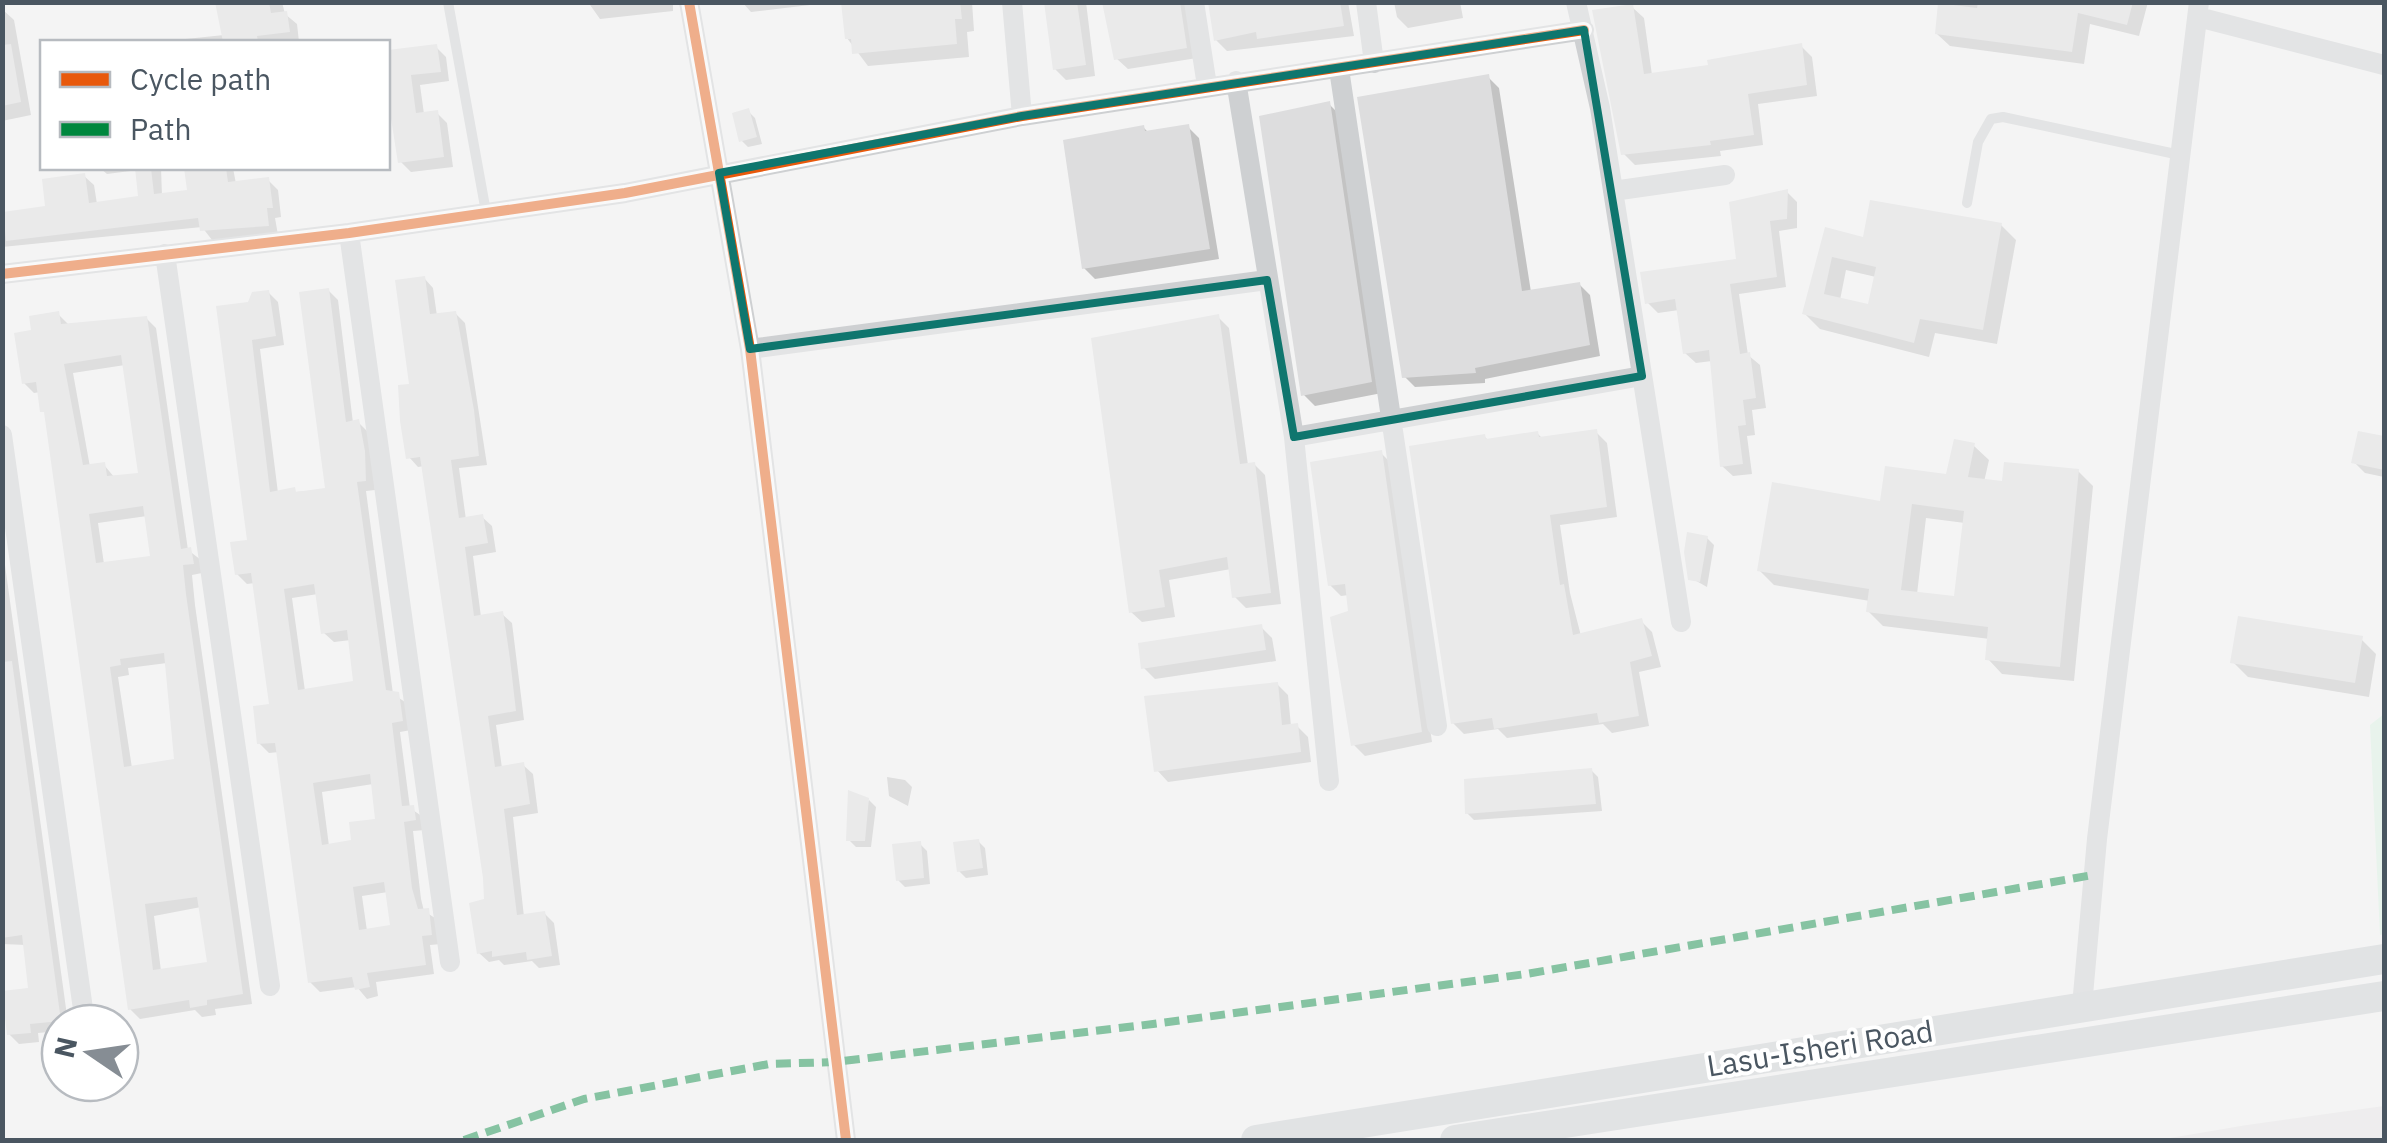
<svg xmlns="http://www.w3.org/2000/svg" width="2387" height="1143" font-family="'IBM Plex Sans',sans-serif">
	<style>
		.education { fill: #e6e5e6 }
		.green { fill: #d9f2e3 }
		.shadow { fill: #0003; fill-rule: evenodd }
		.building { fill: #ddddde; fill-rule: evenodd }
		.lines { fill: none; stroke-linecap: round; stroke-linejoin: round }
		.service { stroke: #ced0d2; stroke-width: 10 }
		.minor { stroke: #ced0d2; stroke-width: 20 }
		.primary { stroke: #caced1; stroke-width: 30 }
		.quiet { stroke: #00873e; stroke-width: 8; stroke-dasharray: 15 8; stroke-linecap: butt }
		.cycleway-casing { stroke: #fff; stroke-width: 16 }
		.cycleway { stroke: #e8590c; stroke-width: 10 }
		.marked { fill: none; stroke: #0f766e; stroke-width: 8; stroke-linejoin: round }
		.labels { text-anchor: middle; stroke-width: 8; stroke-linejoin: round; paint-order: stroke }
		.street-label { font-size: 30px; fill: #4a5661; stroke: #fff }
	</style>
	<rect width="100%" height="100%" fill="#f4f4f4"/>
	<path class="education" d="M2384,1106V1140H2158L2247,1125Z"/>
	<path class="green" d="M2384,714V934L2380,935L2370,725Z"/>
	<path class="shadow" d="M217,2H282L285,14L297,24L299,42H157L224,35Z
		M588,2H673V11L600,19Z
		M742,2H835L751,12Z
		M844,2H972L974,31L967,32L969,57L868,66L847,38Z
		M1046,2H1086L1095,76L1066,80L1055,69Z
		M1105,2H1200L1197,58L1128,69L1116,58Z
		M1210,2H1348L1354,36L1227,51L1216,40Z
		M1394,2H1460L1463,18L1408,28L1397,17Z
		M1941,2H2148L2139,36L2090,24L2084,64L1950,46L1937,34Z
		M1632,7L1644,18L1652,75L1711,68L1801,46L1812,57L1817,96L1758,104L1763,145L1720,151L1721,156L1635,165L1624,154Z
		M2,9L14,20L31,115L2,121Z
		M436,47L446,57L449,81L420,85L424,114L437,113L447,123L453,167L411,172L401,162L394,109L388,110V53Z
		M1488,77L1499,88L1531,292L1579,284L1590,295L1600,356L1485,379V383L1415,387L1404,376Z
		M1329,104L1340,115L1382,393L1315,406L1304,395Z
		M748,111L755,118L762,144L748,147L741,140Z
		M1143,127L1149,133L1188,127L1199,138L1219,259L1095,279L1084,268Z
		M100,168H161L162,196L189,192L187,168H233L236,184L268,180L278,190L281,217L275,218L278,235L212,240L202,227L2,247V214L48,208L84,176L94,185L97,204L141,199L138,170L107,174Z
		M1787,192L1797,202V228L1779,231L1786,287L1739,294L1748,355L1760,365L1766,408L1752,410L1755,435L1747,436L1752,474L1733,476L1722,466L1712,361L1696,363L1685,353L1679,310L1658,313L1647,302L1739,261Z
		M2001,225L2016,240L1997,344L1935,333L1929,357L1820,329L1805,314L1827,230L1865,240ZM1846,270L1876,277L1870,307L1840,300Z
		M424,278L433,288L437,316L456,314L465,323L487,465L459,468L466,520L482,517L492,526L496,552L473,556L481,617L502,614L512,623L524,720L496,725L502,768L523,765L533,774L538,813L513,817L524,917L545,914L554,923L560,965L539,968L532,961L504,965L499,960L489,962L479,953L487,901L424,466L418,467L409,457Z
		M328,290L338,300L353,423L358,422L368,432L375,490L366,491L393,694L408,704L411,730L400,732L410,808L423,817L425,830L413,831L421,899L424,911L438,920L441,944L430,945L434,974L376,982L378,996L367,999L357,987L320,992L310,982L279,752L269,753L259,743L272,707L255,583L247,584L237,574L249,542L250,304L268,292L278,302L284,345L260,349L278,493L328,490ZM318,594L324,633L334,642L351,640L356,683L305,691L292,598ZM373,784L378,821L354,842L329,846L322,792ZM388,892L393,927L367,931L362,896Z
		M58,314L68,324L146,318L156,328L188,550L201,560L202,573L192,575L195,605L252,1004L215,1009L216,1015L202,1017L195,1010L140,1019L130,1009L47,415L40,392L34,393L24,383L34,332ZM125,365L141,475L115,478L104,465L90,467L73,373ZM147,516L153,558L104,564L98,523ZM167,663L177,761L132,768L118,677L129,675L128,668ZM201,907L210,964L161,971L154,916Z
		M1218,317L1229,328L1248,465L1254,464L1265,475L1281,604L1246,608L1235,597L1231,569L1169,580L1175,617L1142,622L1131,612Z
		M1596,432L1607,443L1617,517L1560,525L1570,593L1581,636L1641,621L1652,632L1661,667L1639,672L1649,726L1612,733L1603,724L1507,738L1498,729L1464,734L1453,723L1484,436L1489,441L1538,434L1543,439Z
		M2360,434L2384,439V477L2365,473L2354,462Z
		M1974,446L1989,460L1984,482L2004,484L2078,471L2093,486L2074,681L2002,674L1988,659L1990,639L1883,626L1868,611L1870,601L1774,585L1759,570L1882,504L1948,477ZM1926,518L1965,523L1956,599L1917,594Z
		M1381,453L1392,464L1432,742L1365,756L1354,745L1349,595L1341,596L1330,585Z
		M1707,538L1714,545L1707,587L1691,578Z
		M2,543L68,1023H60V1031L38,1033L39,1042L19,1044L9,1034L31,991L26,945L2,944Z
		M1261,627L1272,638L1276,661L1155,679L1144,668Z
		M2361,639L2376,654L2369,697L2248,677L2233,662Z
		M1277,684L1288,695L1291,726H1297L1308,737L1311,762L1168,782L1157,770Z
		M1591,770L1598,777L1602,811L1474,820L1467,813Z
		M887,777L905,780L912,787L908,806L889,796Z
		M869,800L876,807L871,847H856L849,840Z
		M978,841L985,848L988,875L966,878L959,871Z
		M920,844L927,851L930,884L905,887L898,880Z"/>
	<path class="building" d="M215,2H269L271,13L287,11L290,32L257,36L258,42H223Z
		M841,2H960L962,19H955L957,44L852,54L851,39H845Z
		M1044,2H1077L1086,65L1053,70Z
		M1102,2H1180L1187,48L1114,60Z
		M1208,2H1340L1344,26L1257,39L1256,32L1214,41Z
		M1978,2H2133L2127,25L2078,13L2072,52L1935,34L1938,3L1977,8Z
		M1633,4L1644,74L1708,65L1707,60L1802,43L1807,85L1748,94L1754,135L1710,141L1711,145L1621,155L1592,10Z
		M11,44L21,102L2,106V45Z
		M437,44L441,72L411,75L416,113L438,110L444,157L398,163L388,99V50Z
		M1489,74L1522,291L1580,282L1590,345L1475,368L1476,373L1402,378L1357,97Z
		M1330,101L1372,382L1301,396L1259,116Z
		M749,108L757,137L739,142L732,113Z
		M1189,124L1210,249L1082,269L1063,140L1144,125L1145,131Z
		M135,168H151L154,194L187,190L184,168H226L228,182L269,177L273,208H267L269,226L200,231L198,218L6,241L3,212L45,206L42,179L85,173L89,203L138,196Z
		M1788,189L1787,219L1770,221L1777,277L1730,284L1740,354L1750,352L1756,398L1743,400L1746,425L1738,426L1743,464L1720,467L1709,350L1683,354L1675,299L1645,304L1640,272L1736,259L1729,202Z
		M1870,200L2002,223L1983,330L1920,319L1914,343L1802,314L1825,227L1863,237ZM1832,257L1876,267L1868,304L1824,294Z
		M425,276L430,314L456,311L474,410L479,456L451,460L459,518L483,514L488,543L465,547L474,616L503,611L510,659L516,711L488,716L495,767L524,762L530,804L504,809L517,915L545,911L552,956L527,960L526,952L492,957V951L477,954L469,903L484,899L483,878L420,457L406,459L400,421L398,385L409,384L395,280Z
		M329,288L346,422L359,419L365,451L366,481L357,482L386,690L399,692L403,721L392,723L402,806L414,805L416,820L404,822L412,888L418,909L429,908L432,935L422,936L426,965L367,973L370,987L355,990L352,977L308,983L275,743L257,744L253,706L269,704L251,573L235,575L230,542L247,540L216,306L248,302L252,292L269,290L276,336L252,340L270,492L295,487L296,492L325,488L299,292ZM314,584L321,634L347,630L353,681L298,690L284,589ZM370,774L375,819L349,822L351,840L322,845L313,783ZM384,882L390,925L359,930L353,887Z
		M59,311L61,324L147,316L181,549L191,547L194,564L183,565L186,594L243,994L207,1000V1005L190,1008L189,1000L128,1010L44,412H40L36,382L22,384L14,333L31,330L29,316ZM121,355L138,473L107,476L105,462L83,465L64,364ZM143,506L150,556L96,563L89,514ZM164,653L174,759L124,767L110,667L121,665L120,659ZM197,897L207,962L153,970L145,904Z
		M1219,314L1240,464L1255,462L1271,593L1232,598L1227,557L1159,570L1165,607L1129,613L1091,338Z
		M1597,429L1607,507L1550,515L1560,585L1564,584L1573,635L1642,618L1652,656L1630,662L1639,716L1599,723L1597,713L1494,729L1492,718L1451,724L1409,446L1485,434L1486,439L1538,431L1539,437Z
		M2358,431L2384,436V470L2351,463Z
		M1954,439L1975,443L1968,477L2002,481L2004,462L2079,469L2060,667L1985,660L1988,627L1866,612L1869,589L1757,571L1772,482L1880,501L1885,466L1946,474ZM1912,504L1964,511L1954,596L1901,590Z
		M1382,450L1422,732L1351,746L1330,617L1348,611L1345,584L1328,586L1310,462Z
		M1687,532L1708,536L1700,582L1688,580L1684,552Z
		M2238,616L2363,636L2355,683L2230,663Z
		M1262,624L1266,650L1141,669L1138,643Z
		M12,661L61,1021L30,1024L31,1033L7,1035L2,991L28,988L22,935L2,938V662Z
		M1278,682L1282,725L1298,723L1301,752L1154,772L1144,696Z
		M1592,768L1596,804L1465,814L1464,779Z
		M848,790L869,798L865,841H846Z
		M979,839L983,868L957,872L953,842Z
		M921,841L924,878L896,881L892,844Z"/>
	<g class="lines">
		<path class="service" d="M448,2L486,212
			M1967,203L1978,142L1991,119L2003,117L2180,155"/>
		<path class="minor" d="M689,2L750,349L846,1140
			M1012,2L1022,116
			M1194,2L1207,86
			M1366,2L1374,63
			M1576,2L1600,108L1681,622
			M2198,17L2384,65
			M1339,69L1437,726
			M1236,81L1294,437L1329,781
			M1613,191L1725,175
			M349,233L450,962
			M165,254L270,986
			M2,274L349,233L625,193L1022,116L1584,30
			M750,349L1267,280
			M2,435L83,1009
			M1294,437L1642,376
			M2082,1006L2097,839L2199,2"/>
		<path class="primary" d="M1256,1140L2384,959
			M1455,1140L2384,996"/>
		<path class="quiet" d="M464,1140L584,1099L769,1064L835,1062L1153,1024L1526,974L2093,875"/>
		<defs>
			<path id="cycleway" d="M689,2L750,349L846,1140
				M2,274L349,233L625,193L1022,116L1584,30"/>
		</defs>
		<use href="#cycleway" class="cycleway-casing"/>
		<use href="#cycleway" class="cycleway"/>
	</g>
	<path d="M0 0H2387V1143H0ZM1584,30L1642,376L1294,437L1267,280L750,349L719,173L1022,116Z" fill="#f4f4f4" fill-opacity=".55" fill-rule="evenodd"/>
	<path class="marked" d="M1584,30L1642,376L1294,437L1267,280L750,349L719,173L1022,116Z"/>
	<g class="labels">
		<g class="street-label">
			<text transform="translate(1820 1049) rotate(-9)" y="10">Lasu-Isheri Road</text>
		</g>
	</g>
	<rect width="2387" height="1143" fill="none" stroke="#4a5661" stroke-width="10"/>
	<rect x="40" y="40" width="350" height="130" fill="#ffffff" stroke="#b7bbc0" stroke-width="2.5"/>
	<rect x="60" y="72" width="50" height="15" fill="#e8590c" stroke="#b7bbc0" stroke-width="2.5"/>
	<text x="130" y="90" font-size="30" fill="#4a5661">Cycle path</text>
	<rect x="60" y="122" width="50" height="15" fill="#00873e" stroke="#b7bbc0" stroke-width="2.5"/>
	<text x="130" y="140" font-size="30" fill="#4a5661">Path</text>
	<g transform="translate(90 1053) rotate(283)"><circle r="48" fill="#ffffff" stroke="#b7bbc0" stroke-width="2.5"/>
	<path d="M0-8L18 38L0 25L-18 38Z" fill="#868d94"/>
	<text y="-15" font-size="28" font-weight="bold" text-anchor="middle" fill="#4a5661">N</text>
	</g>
</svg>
